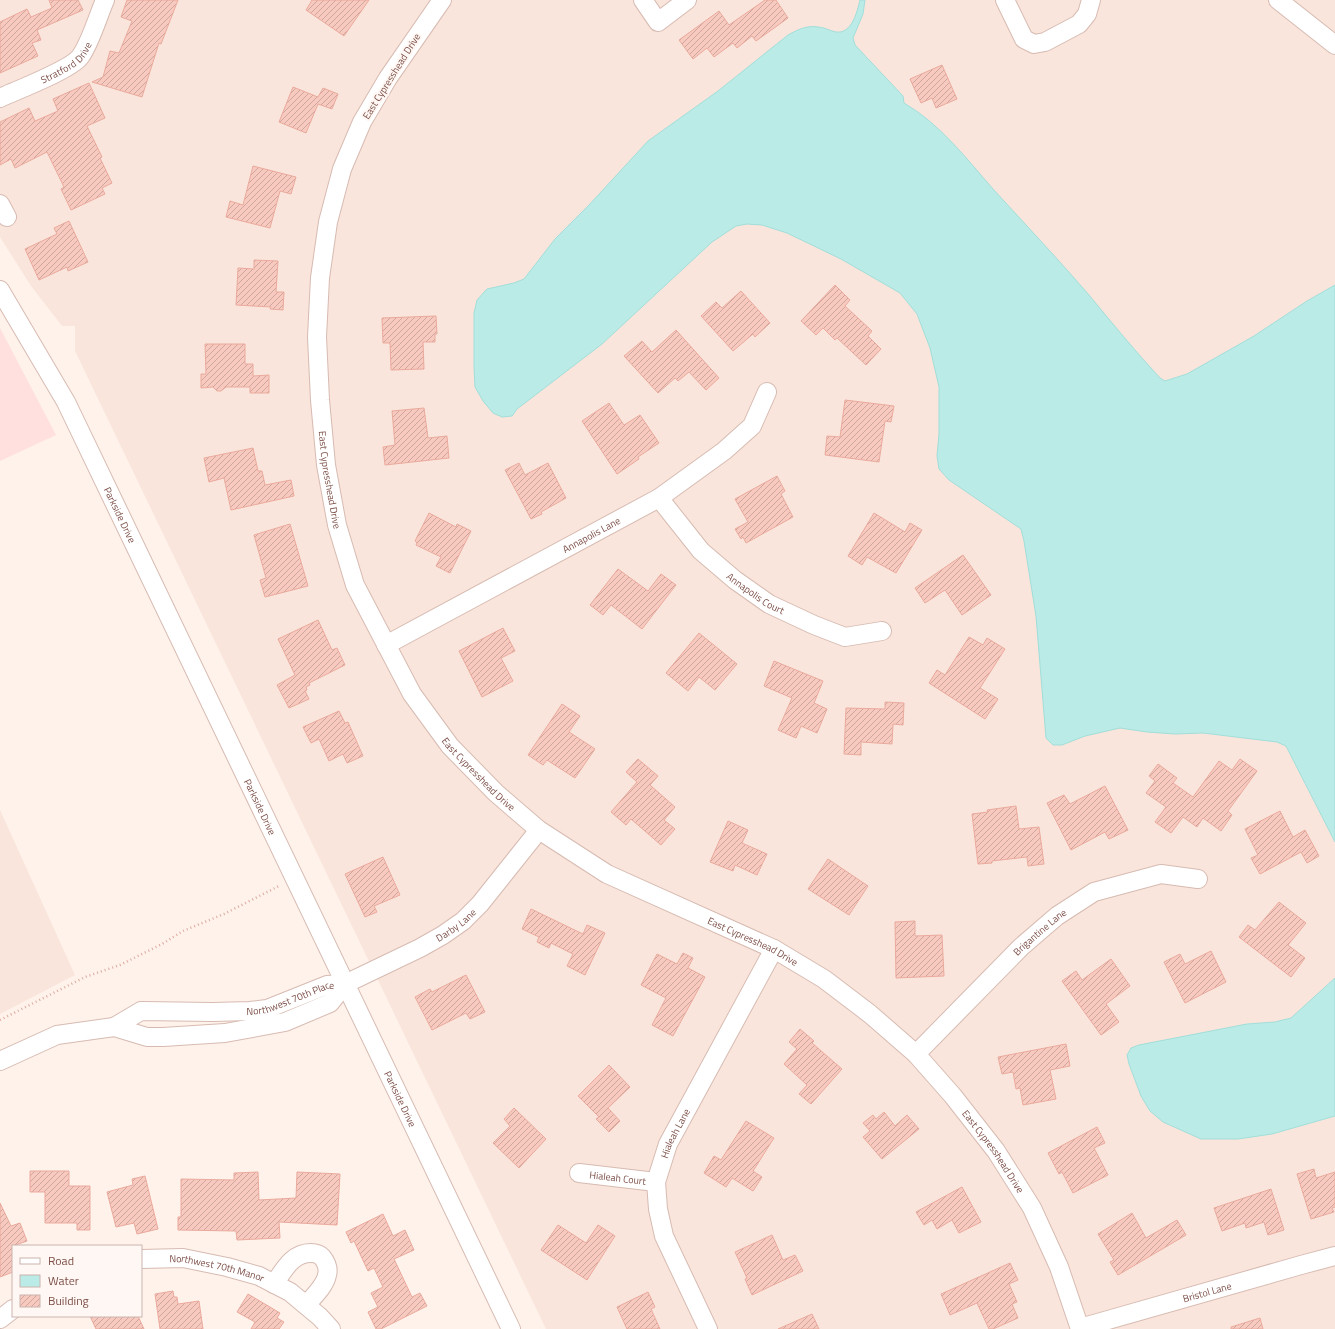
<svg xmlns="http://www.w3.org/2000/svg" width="1335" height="1329" font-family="'Titillium Web',sans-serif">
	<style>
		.residential { fill: #f9e5db }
		.commercial { fill: #ffe0de }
		.water { fill: #bbebe7; stroke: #a1deda }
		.building { fill: url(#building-hatch); stroke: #ebaa9d }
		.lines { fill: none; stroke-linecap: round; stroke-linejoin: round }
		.minor-casing { stroke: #d7bbb2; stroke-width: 20 }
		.path { stroke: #ddaba1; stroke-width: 2.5; stroke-dasharray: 1 3; stroke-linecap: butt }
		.minor { stroke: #fff; stroke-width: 18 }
		.labels { text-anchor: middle; stroke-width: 4; stroke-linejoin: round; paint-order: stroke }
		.street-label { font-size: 10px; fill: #7d5049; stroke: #fff7f3 }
	</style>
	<defs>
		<pattern id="building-hatch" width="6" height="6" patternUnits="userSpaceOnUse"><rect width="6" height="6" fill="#f7c9bf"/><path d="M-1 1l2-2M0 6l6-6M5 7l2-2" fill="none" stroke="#cda69d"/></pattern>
	</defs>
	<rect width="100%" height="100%" fill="#fef2ea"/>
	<path class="residential" d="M0,0H1335V1329H546L75,351V326H62L31,286L0,237Z
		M0,810L75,975L0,1014Z"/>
	<path class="commercial" d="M0,328L56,435L0,461Z"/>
	<path class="water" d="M860,0H865L863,14L853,38L855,45L903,96L904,103C940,124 966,158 993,189C1025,224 1058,259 1089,295C1112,323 1135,351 1160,378L1165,381L1187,374L1254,336L1307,301L1335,285V842L1286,746L1277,742L1203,733L1175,734L1147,732L1120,728L1085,736L1062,745H1053L1046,738L1036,616L1024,541L1021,529L949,480L939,469L937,456L939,434V387L930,348L917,314L900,293L841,259L787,233L762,225L747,224L736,226L712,242L602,344L517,409L512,416L502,417L493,413L483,401L475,387L474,366V313L477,300L487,289L514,283L524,279L555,239L589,205L648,141L718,91L788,35C797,30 807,25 818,27C824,27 830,31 836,32C852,34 857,12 860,0Z
		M1335,978V1116L1272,1134L1238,1139H1201L1163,1122L1150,1111L1141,1096L1129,1064L1127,1055L1131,1048L1139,1045L1247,1024L1275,1022L1291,1018Z"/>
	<path class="building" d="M49,0H78L83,10L37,30L41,40L32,43L38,56L0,73V22L27,9L31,17L52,8Z
		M127,0H178L161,44L159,43L142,97L92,82L103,77L110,51L119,53L132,21L121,17Z
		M312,0H369L344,36L306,10Z
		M765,0H776L788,18L756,41L752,36L737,48L733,43L714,57L707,48L693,59L679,40L719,11L729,25Z
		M942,65L957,99L936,108L932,98L921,103L910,79Z
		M89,83L105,118L87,126L102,157L100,158L112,183L102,188L105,194L71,210L61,189L64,187L47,152L15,168L11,159L0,165V122L29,108L35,121L58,111L53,99Z
		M293,87L318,97L323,88L338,94L332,109L318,104L306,133L279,122Z
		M253,166L296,177L291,194L280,191L270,228L226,217L230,201L243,205Z
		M69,221L88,262L68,271L67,267L39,280L25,249L57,234L54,228Z
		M254,260L278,261L276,292H284L283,310L270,309L271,307L236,305L238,268L254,269Z
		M835,285L850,300L845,306L872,331L868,336L881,349L866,365L837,338L835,340L823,328L816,335L801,321Z
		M741,291L770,323L755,337L753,334L733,351L701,316L716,302L722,308Z
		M436,316L437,334H435V342H423L424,369L391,370L390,343H383L382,318Z
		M676,330L719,378L706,390L689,372L678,381L675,378L658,393L624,356L642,341L652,352Z
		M205,344H245V364H253V376L269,375V393H250V387H226L221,391H217L213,387L201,388V374H206Z
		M845,400L894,406L891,422L885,421L879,462L825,455L827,436L840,437Z
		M609,403L624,425L640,415L659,443L638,457L639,459L617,474L582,421Z
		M424,408L428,438L447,436L449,458L385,465L383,447L395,445L392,411Z
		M253,448L258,471H262L265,485L291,480L294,496L231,510L224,478L209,482L204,458Z
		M519,463L525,475L548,463L566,498L541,512L542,514L531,519L505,470Z
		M777,476L785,491L781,494L793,517L746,543L743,537L741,539L735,529L748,522L735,499Z
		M429,513L456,527L457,524L471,531L450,573L436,566L441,557L416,545L417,543L415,541Z
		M874,513L905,532L910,523L922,530L896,573L867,557L862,565L848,556Z
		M290,524L308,586L265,597L260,580L266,578L254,535Z
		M963,555L991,595L962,615L945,590L925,603L915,588Z
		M618,569L648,591L661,574L676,585L642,629L611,605L603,615L590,605Z
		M318,620L332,650L337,648L345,665L309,683L310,685L306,687L307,690L305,691L309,699L289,708L277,685L295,675L278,639Z
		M503,628L515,651L501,658L513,681L482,697L459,651Z
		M699,633L737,664L715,690L699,677L688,691L666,673Z
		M969,637L983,645L987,638L1005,649L980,688L998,699L985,719L929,683L937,670L945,675Z
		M774,661L823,681L814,703L827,709L817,733L801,726L796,738L778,730L792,698L764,686Z
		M885,702L904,703L903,725L893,724L892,744L861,742V755L844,754L846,708L885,709Z
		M562,704L580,716L569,732L595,749L575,778L547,760L543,765L528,755Z
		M339,711L345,723L348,722L363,756L347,763L343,754L329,761L319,739L311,743L303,727Z
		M638,759L658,776L650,785L675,807L664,820L675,829L661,845L631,819L626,825L611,812L637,782L626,772Z
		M1240,759L1257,771L1228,811L1232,815L1221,831L1203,818L1197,827L1183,817L1171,833L1155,822L1166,807L1146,793L1155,781L1149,776L1158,764L1177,778L1173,783L1193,797L1219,761L1232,770Z
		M1105,786L1128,830L1109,839L1105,832L1071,850L1047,803L1064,795L1070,804Z
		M1016,806L1019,829L1039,827L1044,864L1028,866L1027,857L992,861V863L978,864L972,814L988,812L987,810Z
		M1280,811L1293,837L1305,830L1319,856L1307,863L1301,852L1260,874L1251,858L1258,855L1245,829Z
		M728,821L748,830L742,843L767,854L757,875L735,865L733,871L710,862Z
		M383,857L400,895L374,906L377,912L365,917L345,874Z
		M828,859L868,886L849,915L808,889Z
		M1279,902L1306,923L1288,945L1305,958L1291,977L1239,937L1248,925L1255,930Z
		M531,909L583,934L587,925L605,933L585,975L567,966L573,954L551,943L549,948L537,942L539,937L522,929Z
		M915,921V936L942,935L944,976L896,978L895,922Z
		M1211,951L1226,982L1185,1003L1164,962L1180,954L1185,964Z
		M683,953L693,958L688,968L705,977L673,1036L652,1025L666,998L641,985L657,954L677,964Z
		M1111,959L1130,986L1106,1004L1119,1022L1101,1035L1062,981L1076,971L1082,980Z
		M466,975L485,1012L470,1019L466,1013L432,1030L415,997L430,989L432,992Z
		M800,1029L814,1041L812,1043L842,1069L811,1104L799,1094L807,1085L784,1064L797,1049L789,1042Z
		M1066,1044L1070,1066L1050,1070L1056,1099L1023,1105L1020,1088L1016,1089L1013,1072L1002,1074L998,1057Z
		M609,1065L630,1087L608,1108L620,1121L609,1132L596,1119L599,1117L578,1096Z
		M514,1108L546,1139L519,1168L493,1143L510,1126L504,1119Z
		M884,1112L895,1126L907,1115L919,1129L882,1159L863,1137L870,1131L863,1123L873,1115L876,1119Z
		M746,1121L774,1138L753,1171L762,1177L753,1191L732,1178L726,1187L704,1173L714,1156L721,1160Z
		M1097,1127L1105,1143L1094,1148L1108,1175L1073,1193L1062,1172L1059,1174L1048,1153Z
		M1314,1169L1316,1178L1335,1172V1207L1332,1208L1334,1212L1311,1219L1297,1174Z
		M30,1171H69V1186H90V1230H77V1223H45V1192H30Z
		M258,1172L259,1200L296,1198L297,1172L340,1174L337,1225L279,1222L280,1238L237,1240L236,1231L178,1230V1217H181V1179L234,1180V1173Z
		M145,1176L158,1229L137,1234L134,1223L116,1227L107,1192L133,1185L132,1179Z
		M962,1187L981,1222L959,1233L952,1220L937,1229L932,1220L924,1225L916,1212Z
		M1271,1189L1284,1230L1268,1235L1264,1222L1246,1228L1245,1223L1222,1231L1214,1208Z
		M0,1203L11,1226L20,1223L27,1241L13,1246V1272L0,1277Z
		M1132,1213L1146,1238L1177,1220L1186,1235L1118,1275L1110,1262L1114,1260L1098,1234Z
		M383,1214L393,1236L405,1230L414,1250L394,1259L412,1297L420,1293L427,1306L381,1329H376L368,1312L378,1307L371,1293L383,1287L374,1268L368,1271L354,1241L351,1243L346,1232Z
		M558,1225L586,1243L598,1225L615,1236L587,1280L541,1250Z
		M772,1235L783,1260L795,1255L803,1271L752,1295L745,1279L747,1278L735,1252Z
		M1010,1263L1018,1280L1009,1284L1017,1302L1012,1304L1018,1318L993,1329H989L977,1303L950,1315L941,1294Z
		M173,1291L174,1297H177L178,1304L199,1301L203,1329H160L155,1294Z
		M648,1292L655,1307L651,1309L660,1329H627L617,1307Z
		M248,1294L280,1313L277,1318L284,1322L279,1329H251L255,1322L237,1312Z
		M812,1314L819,1329H778Z
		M90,1316H138L144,1329H96Z
		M1260,1318L1263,1329H1231V1327Z"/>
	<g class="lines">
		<defs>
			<g id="minor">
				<path id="s1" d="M442,0L388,78L362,122L342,169L328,222L320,278L317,337L320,400L326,465L337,525L355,585L412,694L450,746L496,793L539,830L607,874L774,949L824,979L870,1014L916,1054L953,1096L996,1151L1032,1208L1059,1267L1080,1329"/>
				<path d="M643,0L658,22L687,0"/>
				<path d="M1005,0L1024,39L1034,44L1045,42L1079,24L1087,14L1091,0"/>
				<path d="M1278,0L1335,45"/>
				<path id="s2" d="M0,98C17,90 70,70 80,57C90,44 98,16 105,0"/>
				<path d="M0,204L7,217"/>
				<path id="s3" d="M0,290L66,402L511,1329"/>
				<path id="s4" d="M659,498L701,551L735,580L769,604L814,625L845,637L882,631"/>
				<path id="s5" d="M386,645L659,498L724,451L752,426L767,392"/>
				<path id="s6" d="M114,1027L141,1011L213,1012L250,1011L267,1009L327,985L345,984L420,948L443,935L463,921L480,904L539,830"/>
				<path id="s7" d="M916,1054L1021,947L1057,916L1094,892L1161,874L1198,879"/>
				<path d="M0,1061L57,1035L114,1027L147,1037H163L225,1033L285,1022L330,1003L345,984"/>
				<path id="s8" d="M579,1173L656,1182"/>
				<path id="s9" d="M141,1259L183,1258L227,1267L259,1276L290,1292L320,1317L331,1329"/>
				<path d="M274,1284C284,1270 292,1253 311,1253C315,1253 319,1254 322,1257C326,1262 329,1268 327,1275C325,1286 313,1297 306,1305"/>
				<path d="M0,1319L13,1309"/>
				<path id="s10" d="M1080,1328L1301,1265L1335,1256"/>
				<path id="s11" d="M708,1329L664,1236L658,1209L656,1182L668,1144L774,949"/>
			</g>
		</defs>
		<use href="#minor" class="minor-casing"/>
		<path class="path" d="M0,1020L85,977L120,965L162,944L183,931L224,914L279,886"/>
		<use href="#minor" class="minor"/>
	</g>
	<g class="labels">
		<g class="street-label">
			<text dy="4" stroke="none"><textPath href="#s2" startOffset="76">Stratford Drive</textPath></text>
			<text transform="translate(391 76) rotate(-58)" y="4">East Cypresshead Drive</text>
			<text dy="4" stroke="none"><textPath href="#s1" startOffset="511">East Cypresshead Drive</textPath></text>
			<text dy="4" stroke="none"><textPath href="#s3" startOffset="255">Parkside Drive</textPath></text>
			<text dy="4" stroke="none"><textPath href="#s5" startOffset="233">Annapolis Lane</textPath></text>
			<text dy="4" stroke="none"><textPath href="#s4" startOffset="137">Annapolis Court</textPath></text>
			<text dy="4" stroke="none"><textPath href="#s1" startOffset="847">East Cypresshead Drive</textPath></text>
			<text dy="4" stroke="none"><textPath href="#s3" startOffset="579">Parkside Drive</textPath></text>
			<text dy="4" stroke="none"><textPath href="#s6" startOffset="366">Darby Lane</textPath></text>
			<text dy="4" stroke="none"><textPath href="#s7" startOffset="174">Brigantine Lane</textPath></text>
			<text dy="4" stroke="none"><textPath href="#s1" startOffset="1171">East Cypresshead Drive</textPath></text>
			<text dy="4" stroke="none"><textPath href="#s6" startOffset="183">Northwest 70th Place</textPath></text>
			<text dy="4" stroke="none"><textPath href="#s3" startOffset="903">Parkside Drive</textPath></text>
			<text dy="4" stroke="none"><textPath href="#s11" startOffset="210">Hialeah Lane</textPath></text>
			<text dy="4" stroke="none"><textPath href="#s1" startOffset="1495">East Cypresshead Drive</textPath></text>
			<text dy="4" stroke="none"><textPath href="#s8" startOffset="39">Hialeah Court</textPath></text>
			<text dy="4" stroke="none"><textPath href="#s9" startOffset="77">Northwest 70th Manor</textPath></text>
			<text dy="4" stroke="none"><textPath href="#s10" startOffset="132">Bristol Lane</textPath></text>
		</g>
	</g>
	<rect x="12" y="1245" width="130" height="72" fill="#fff7f3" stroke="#cbb4af"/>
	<rect x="20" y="1258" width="20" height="6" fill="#ffffff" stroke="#cbb4af"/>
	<text x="48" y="1265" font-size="12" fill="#7d5049">Road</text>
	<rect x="20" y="1275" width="20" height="12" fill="#bbebe7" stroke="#cbb4af"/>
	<text x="48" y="1285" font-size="12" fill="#7d5049">Water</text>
	<rect x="20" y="1295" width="20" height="12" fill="url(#building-hatch)" stroke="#cbb4af"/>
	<text x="48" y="1305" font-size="12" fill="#7d5049">Building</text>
</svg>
